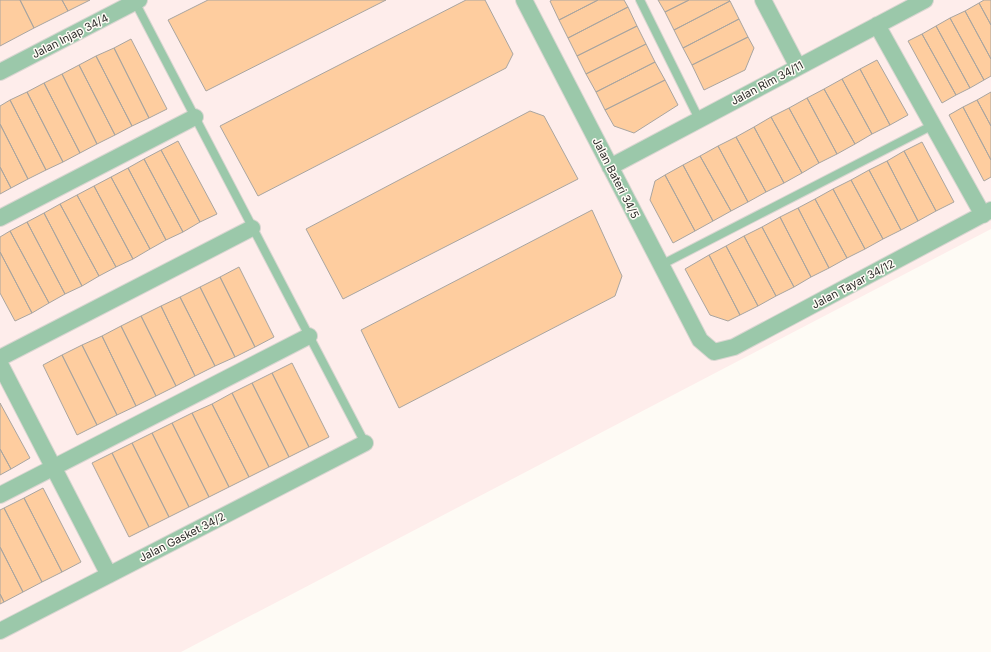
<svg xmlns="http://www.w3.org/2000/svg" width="991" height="652" font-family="Inter,sans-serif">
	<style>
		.industrial { fill: #feedeb }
		.building { fill: #fecd9f; stroke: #a9a5a0 }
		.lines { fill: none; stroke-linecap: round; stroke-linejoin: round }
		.service-casing { stroke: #d9d6d1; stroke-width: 10 }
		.minor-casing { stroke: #d9d6d1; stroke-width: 18 }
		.service { stroke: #9bc8aa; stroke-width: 8 }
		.minor { stroke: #9bc8aa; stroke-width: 16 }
		.labels { text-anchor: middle; stroke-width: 3; stroke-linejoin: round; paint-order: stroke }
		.street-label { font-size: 11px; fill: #2e2d2b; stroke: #fefbf5 }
	</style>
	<rect width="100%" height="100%" fill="#fefbf5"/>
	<path class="industrial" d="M0,0H991V229L181,652H0Z"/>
	<path class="building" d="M0,0H20L34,28L0,46Z
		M20,0H62L68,11L34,28Z
		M62,0H90L68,11Z
		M208,0H386L206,91L168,20Z
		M466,0H485L513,54L506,68L258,196L220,126Z
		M552,0H598L559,20L550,1Z
		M598,0H624L628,7L568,38L559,20Z
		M658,0H689L665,12Z
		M689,0H729L730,1L674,30L665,12Z
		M984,0H991V25L979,3Z
		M730,1L739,19L683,48L674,30Z
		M979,3L991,25V59L965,11Z
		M628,7L637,26L577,56L568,38Z
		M965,11L991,59V76L984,80L950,18Z
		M950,18L984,80L970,88L936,26Z
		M739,19L748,37L692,65L683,48Z
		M637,26L646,44L586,74L577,56Z
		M936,26L970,88L956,95L922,34Z
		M922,34L956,95L942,103L908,41Z
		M748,37L754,48L745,70L704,90L692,65Z
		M131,39L167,109L149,118L114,48Z
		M646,44L655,62L596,92L586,74Z
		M114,48L149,118L132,126L96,56Z
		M96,56L132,126L115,135L79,65Z
		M877,60L908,115L890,125L860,69Z
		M655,62L665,80L605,110L596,92Z
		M79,65L115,135L97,144L62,74Z
		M860,69L890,125L872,134L842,79Z
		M62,74L97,144L80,153L44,83Z
		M842,79L872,134L855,144L824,89Z
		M665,80L678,105L634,133L614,126L605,110Z
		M44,83L80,153L63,162L27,92Z
		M824,89L855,144L837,154L807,98Z
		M27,92L63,162L46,170L10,100Z
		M991,92V126L977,100Z
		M807,98L837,154L819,163L789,108Z
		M10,100L46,170L28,179L0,124V106Z
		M977,100L991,126V160L963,107Z
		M963,107L991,160V177L984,181L949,115Z
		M789,108L819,163L802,173L771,117Z
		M530,111L544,116L578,179L343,299L306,229Z
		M771,117L802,173L784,183L754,127Z
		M0,124L28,179L11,188L0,167Z
		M754,127L784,183L766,192L736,137Z
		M736,137L766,192L748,202L718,146Z
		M178,141L217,214L200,222L161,150Z
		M922,142L954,202L936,211L904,151Z
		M718,146L748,202L731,211L700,156Z
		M161,150L200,222L183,232L144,159Z
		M904,151L936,211L918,221L887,161Z
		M700,156L731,211L713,221L683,165Z
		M144,159L183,232L166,240L128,168Z
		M887,161L918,221L901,230L869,170Z
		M683,165L713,221L695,231L665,175Z
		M0,167L11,188L0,194Z
		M128,168L166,240L150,249L111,177Z
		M869,170L901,230L883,239L851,180Z
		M665,175L695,231L673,243L650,200L655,181Z
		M111,177L150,249L133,259L94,186Z
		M851,180L883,239L865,249L833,189Z
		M94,186L133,259L116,267L77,195Z
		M833,189L865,249L847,258L815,199Z
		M77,195L116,267L99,276L60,204Z
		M815,199L847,258L829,268L798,208Z
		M60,204L99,276L82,286L44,213Z
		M798,208L829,268L811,277L780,217Z
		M592,210L622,276L615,296L399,408L361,330Z
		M44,213L82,286L65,294L27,222Z
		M780,217L811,277L794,287L762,227Z
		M27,222L65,294L49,303L10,231Z
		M762,227L794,287L776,296L744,236Z
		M10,231L49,303L32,313L0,252V237Z
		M744,236L776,296L758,306L726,246Z
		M726,246L758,306L740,315L709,255Z
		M0,252L32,313L15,321L0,293Z
		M709,255L740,315L728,321L710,315L685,269Z
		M239,267L274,337L255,347L220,277Z
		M220,277L255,347L235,357L200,287Z
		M200,287L235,357L215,366L180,297Z
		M180,297L215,366L195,376L161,306Z
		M161,306L195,376L176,386L141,316Z
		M141,316L176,386L156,396L121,326Z
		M121,326L156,396L136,406L102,336Z
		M102,336L136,406L117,415L82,345Z
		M82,345L117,415L97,425L62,355Z
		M62,355L97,425L77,435L43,365Z
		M292,363L329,437L309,447L272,373Z
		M272,373L309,447L289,457L252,383Z
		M252,383L289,457L269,467L232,393Z
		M232,393L269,467L249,477L212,404Z
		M0,403L30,458L11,469L0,449Z
		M212,404L249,477L229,487L192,413Z
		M192,413L229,487L209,497L172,423Z
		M172,423L209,497L189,507L152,433Z
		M152,433L189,507L169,517L132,443Z
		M132,443L169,517L149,527L112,453Z
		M0,449L11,469L0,475Z
		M112,453L149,527L129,537L92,463Z
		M43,488L81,562L62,572L24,498Z
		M24,498L62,572L42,582L4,508Z
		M4,508L42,582L23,592L0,547V510Z
		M0,547L23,592L4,602L0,594Z
		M0,594L4,602L0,604Z"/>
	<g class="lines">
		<defs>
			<path id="service" d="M640,0L699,119
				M135,2L365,443
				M661,265L933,125"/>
			<path id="minor" d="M524,0L700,340L714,352L734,347L991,210
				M763,0L798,67
				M877,25L983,215
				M0,72L139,0
				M610,167L925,0
				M0,218L195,117
				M0,358L252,228
				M0,364L109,575
				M0,495L309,336
				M0,631L365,443"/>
		</defs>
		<use href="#service" class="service-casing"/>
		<use href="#minor" class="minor-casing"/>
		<use href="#service" class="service"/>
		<use href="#minor" class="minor"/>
	</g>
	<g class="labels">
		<g class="street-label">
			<text transform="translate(70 36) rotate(-27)" y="4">Jalan Injap 34/4</text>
			<text transform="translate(767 83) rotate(-28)" y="4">Jalan Rim 34/11</text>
			<text transform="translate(616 178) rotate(63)" y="4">Jalan Bateri 34/5</text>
			<text transform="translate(853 284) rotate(-28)" y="4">Jalan Tayar 34/12</text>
			<text transform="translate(182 537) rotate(-27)" y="4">Jalan Gasket 34/2</text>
		</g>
	</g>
</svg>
